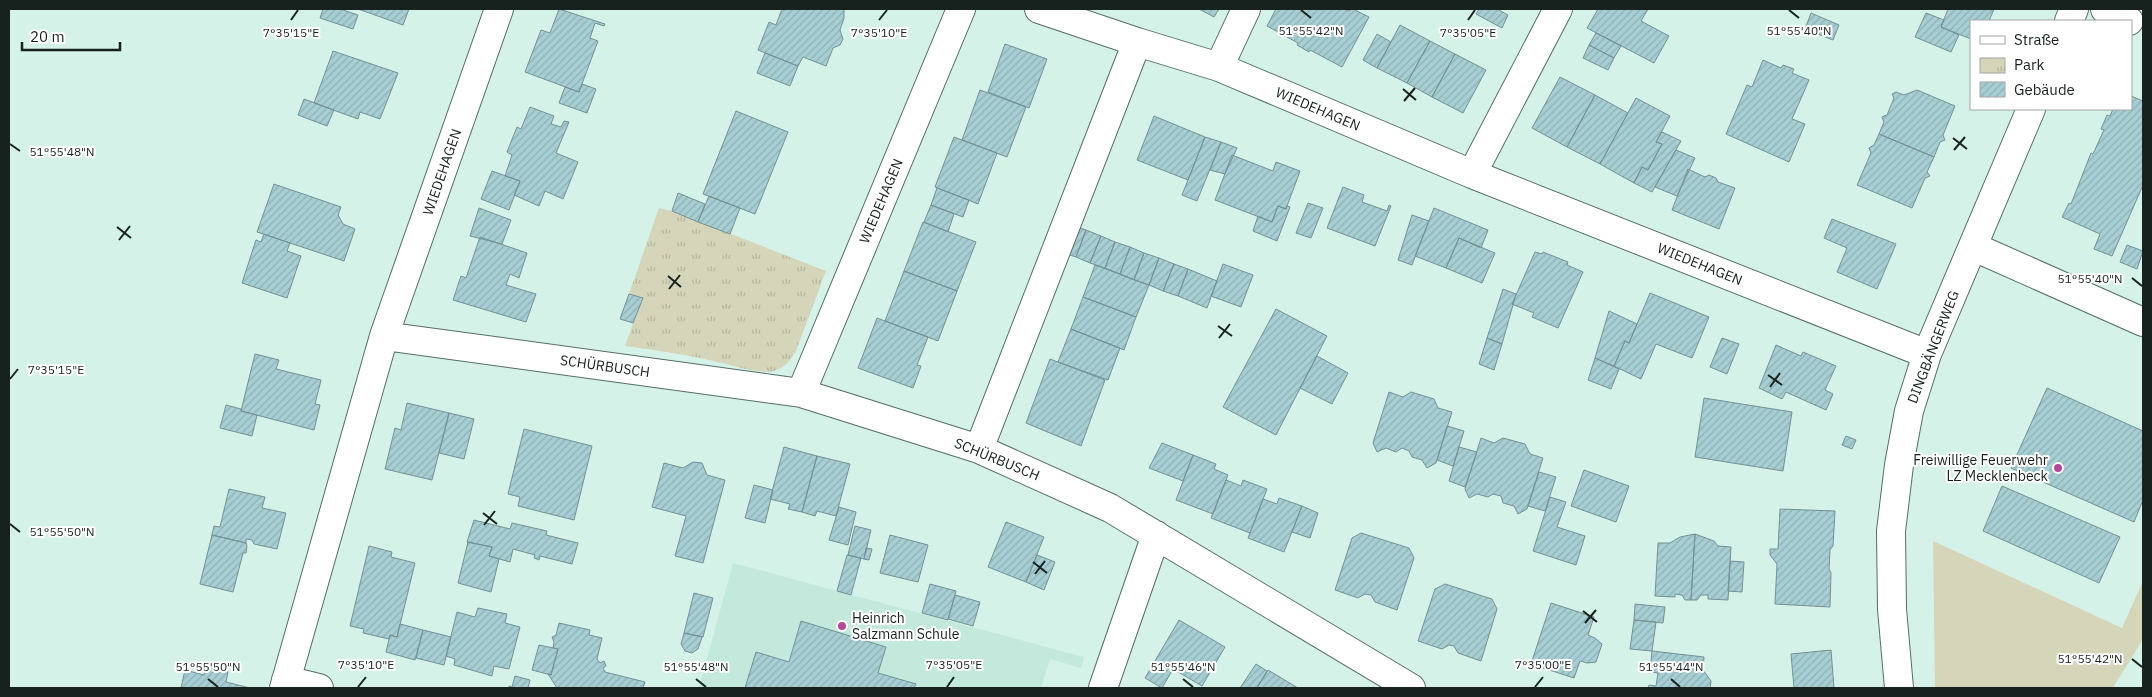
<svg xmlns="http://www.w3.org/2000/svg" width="2152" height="697" font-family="'IBM Plex Sans',sans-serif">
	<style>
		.built { fill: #c3e9dc }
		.grass { fill: #d5d5b9 }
		.park { fill: url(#park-tufts) }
		.building { fill: url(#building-hatch); stroke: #749195 }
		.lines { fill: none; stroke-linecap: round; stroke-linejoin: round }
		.minor-casing { stroke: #546e65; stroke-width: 30 }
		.minor { stroke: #fff; stroke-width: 28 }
		.ticks { fill: none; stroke: #17211e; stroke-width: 2 }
		.poi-dot { fill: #b8449c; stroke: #fff; stroke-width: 2 }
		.labels { text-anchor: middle; stroke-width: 4; stroke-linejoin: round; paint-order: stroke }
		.street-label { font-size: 14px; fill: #17211e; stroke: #fff }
		.poi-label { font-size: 14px; fill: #17211e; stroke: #fff; text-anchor: end }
		.ticks-label { font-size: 12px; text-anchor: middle; fill: #17211e; stroke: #fff; stroke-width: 4; stroke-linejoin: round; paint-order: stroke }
	</style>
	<defs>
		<pattern id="park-tufts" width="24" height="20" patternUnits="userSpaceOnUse" patternTransform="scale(1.25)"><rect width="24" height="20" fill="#d5d5b9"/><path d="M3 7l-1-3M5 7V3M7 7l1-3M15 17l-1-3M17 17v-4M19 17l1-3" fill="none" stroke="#b6b79f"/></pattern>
		<pattern id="building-hatch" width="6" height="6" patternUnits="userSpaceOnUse" patternTransform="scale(1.25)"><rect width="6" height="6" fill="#a6ced3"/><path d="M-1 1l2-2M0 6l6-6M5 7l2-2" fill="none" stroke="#8eb1b5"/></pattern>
	</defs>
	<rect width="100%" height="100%" fill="#d5f2e8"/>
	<path class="built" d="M733,563L837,591L1084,657L1081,668L1050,659L1041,688H699Z"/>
	<path class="grass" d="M1933,541L2122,628L2143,581V639L2113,688L1935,687Z"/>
	<path class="park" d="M659,208L672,211L826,271L796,351C790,361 785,368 774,371C759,375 729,364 713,361C684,354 654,350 625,346L642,299L629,294Z"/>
	<path class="building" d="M323,9H340L358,15L353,29L320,18Z
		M358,9H409L403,25Z
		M559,9L605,24L604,26L595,23L590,38L598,41L579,92L525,72L541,30L550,33Z
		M782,9H844V18L840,30L843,39L840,45L833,48L826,66L803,57L798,66L758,50L769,22L776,25Z
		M1199,9H1219L1214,17Z
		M1276,9H1344L1348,11L1353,9L1369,17L1342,67L1310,50L1309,52L1297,45L1298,43L1267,26Z
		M1479,9H1497L1508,15L1502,28L1476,14Z
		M1598,9H1648L1641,21L1669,36L1654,63L1587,28Z
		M1948,9H1994L1989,21H1971V39L1941,27Z
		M1811,13L1839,25L1833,40L1805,29Z
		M1926,13L1944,20L1941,27L1959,35L1951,52L1915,37Z
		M1400,25L1430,41L1407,83L1377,68Z
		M1596,33L1621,46L1614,58L1589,45Z
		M1377,34L1391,42L1377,68L1363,60Z
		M1430,41L1455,54L1432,97L1407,83Z
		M1005,44L1047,59L1029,108L988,92Z
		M1589,45L1614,58L1608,70L1583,58Z
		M333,51L398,73L380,119L360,112L358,119L314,103Z
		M765,53L798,66L790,86L757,73Z
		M1455,54L1486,70L1463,113L1432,97Z
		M1763,60L1781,68L1783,65L1794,69L1792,73L1809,80L1792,119L1805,124L1789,162L1726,134L1747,85L1752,87Z
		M1560,77L1595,95L1567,147L1532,128Z
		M582,84L596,89L587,113L559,103L565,87L579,92Z
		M980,90L1026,107L1007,157L962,140Z
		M1917,90L1955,106L1943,135L1945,140L1940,142L1934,157L1879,134L1884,122L1882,117L1887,115L1894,98L1892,94L1896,92L1904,95Z
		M1595,95L1628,113L1600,164L1567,147Z
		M2131,96L2143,101V185L2112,256L2094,249L2100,234L2062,217L2069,203L2071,204L2091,153L2093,154L2104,130L2101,129L2107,115L2110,116L2113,109H2131Z
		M1636,98L1670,116L1656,142L1662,144L1648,170L1642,167L1634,183L1600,164Z
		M304,99L334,110L327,126L298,115Z
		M530,107L554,116L551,124L561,127L564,121L569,122L556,153L578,162L563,199L545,191L539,206L514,195L520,181L505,176L512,155L507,152L517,127L521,129Z
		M736,111L788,132L755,214L703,194Z
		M1154,116L1205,137L1188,180L1137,160Z
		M1662,132L1681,141L1652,192L1634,183L1642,167L1648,170L1662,144L1656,142Z
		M1879,134L1934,157L1927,172L1930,176L1925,178L1912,208L1857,185L1871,153L1869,148L1874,145Z
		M954,137L997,153L978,204L935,187Z
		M1205,137L1221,142L1197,201L1182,195Z
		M1221,142L1237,148L1225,174L1210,170Z
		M1676,150L1695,158L1677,196L1655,187Z
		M1232,155L1273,171L1276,162L1300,171L1286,209L1278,206L1272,222L1215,200Z
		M1688,169L1705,177L1709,175L1716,178L1718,182L1735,188L1719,229L1672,210Z
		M492,171L520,181L509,210L481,199Z
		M274,184L341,207L338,215L343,224L355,229L344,261L257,232Z
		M1343,187L1364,195L1362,202L1387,211L1389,205L1391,206L1375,246L1327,228Z
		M937,188L969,200L963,217L931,205Z
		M678,193L705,204L698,222L672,211Z
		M709,196L740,208L730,234L698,222Z
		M1308,203L1323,208L1311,238L1296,233Z
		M931,205L954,214L948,232L924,222Z
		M1278,206L1286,209L1287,206L1290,207L1277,241L1253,231L1258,216L1272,222Z
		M479,208L511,220L502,244L470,236Z
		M1434,208L1488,230L1481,248L1459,238L1446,268L1415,256Z
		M1412,215L1429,221L1412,265L1398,260Z
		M1832,219L1896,244L1877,289L1837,272L1847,248L1824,238Z
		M923,222L976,242L957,291L904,271Z
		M1072,225L1086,230L1076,257L1061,252Z
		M1086,230L1101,236L1090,263L1076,257Z
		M264,234L290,243L287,251L301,256L287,298L242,283L256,240L261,242Z
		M1101,236L1115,242L1105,268L1090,263Z
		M480,237L527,253L519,278L510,274L506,285L536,294L526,322L453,300L461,276L466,278Z
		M1459,238L1495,253L1482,283L1446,268Z
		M1115,242L1130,247L1120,274L1105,268Z
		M2127,245L2143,251L2137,269L2120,262Z
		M1130,247L1144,253L1134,280L1120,274Z
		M1535,252L1542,254L1543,252L1568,262L1567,265L1583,272L1558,328L1532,317L1534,313L1512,304Z
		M1144,253L1159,258L1149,285L1134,280Z
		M1159,258L1174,264L1163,291L1149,285Z
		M1174,264L1188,269L1178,296L1163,291Z
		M1223,264L1253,275L1241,307L1211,296Z
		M1095,265L1149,285L1136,317L1083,297Z
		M1188,269L1217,281L1207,308L1178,296Z
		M904,271L957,291L938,341L885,321Z
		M1503,289L1516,294L1502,344L1487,338Z
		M1650,293L1709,317L1692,358L1656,344L1641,379L1614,366L1625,341L1629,343Z
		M629,294L643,298L633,323L620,319Z
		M1083,297L1136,317L1124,350L1071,329Z
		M1276,309L1327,336L1276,435L1223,407Z
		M1609,311L1637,324L1629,343L1625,341L1614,366L1595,358Z
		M877,318L928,337L917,365L921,366L913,388L858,368Z
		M1071,329L1120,348L1108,380L1058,362Z
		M1487,338L1502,344L1494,370L1479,364Z
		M1722,338L1739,344L1727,374L1710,367Z
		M1776,345L1801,356L1803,352L1836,366L1825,390L1833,394L1826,410L1786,392L1782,399L1759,388Z
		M255,354L279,360L276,369L321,380L315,404L320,405L314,430L241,411Z
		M1317,356L1348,373L1332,404L1300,388Z
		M1595,358L1619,369L1611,389L1588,380Z
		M1050,359L1105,380L1081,446L1026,423Z
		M2047,388L2143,431V500L2134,522L2011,468Z
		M1389,392L1403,397L1411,392L1434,399L1438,408L1452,412L1436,463L1427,468L1422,460L1412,457L1409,451L1402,448L1396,452L1386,448L1377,452L1373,443Z
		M1704,398L1792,412L1783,471L1695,457Z
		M407,403L449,413L432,480L385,469L395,428L401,430Z
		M226,405L241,409V411L257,415L252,436L220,428Z
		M449,413L474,419L464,459L439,453Z
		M1447,426L1464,431L1453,466L1437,460Z
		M524,429L592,446L574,520L518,506L520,497L508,494Z
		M1846,436L1856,440L1852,449L1842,445Z
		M1481,438L1494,443L1503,438L1525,444L1530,454L1543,458L1527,509L1518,514L1514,506L1503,503L1501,496L1493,494L1488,497L1477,494L1469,498L1465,489Z
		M1162,443L1193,455L1183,481L1149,468Z
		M784,447L817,456L802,512L788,509L790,504L770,499Z
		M1459,447L1477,452L1465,487L1449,481Z
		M1193,455L1216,464L1214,469L1228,475L1213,514L1176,500Z
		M817,456L850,464L836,516L817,511L815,516L802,512Z
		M693,462L702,463L707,475L725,480L703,563L675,556L686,516L652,507L664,463L683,468Z
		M1584,470L1629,486L1616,522L1571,506Z
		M1539,472L1556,477L1545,511L1528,506Z
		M1226,480L1241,486L1243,480L1267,489L1250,533L1211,518Z
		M754,485L773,490L765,523L745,518Z
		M2002,486L2120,537L2099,583L1983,531Z
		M229,489L265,497L262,508L286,513L277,549L254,544L252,540L246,539V543L212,535L214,526L220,527Z
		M1550,497L1566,502L1557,527L1585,536L1576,565L1533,551Z
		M1279,498L1302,506L1284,552L1248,538L1263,499L1277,504Z
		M1302,506L1318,513L1310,538L1292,532Z
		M839,507L856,512L848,545L829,540Z
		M1780,509L1835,511L1833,546L1830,550L1829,569L1831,573L1830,607L1775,604L1777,564L1770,555V549H1778Z
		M474,520L510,529L512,523L547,531L546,535L578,543L572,564L540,556L539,560L534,558L535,555L513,549L510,562L489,556L492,547L467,542Z
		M1006,522L1044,537L1026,582L988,567Z
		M855,526L871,530L864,559L848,555Z
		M1361,533L1409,548L1414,558L1397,610L1375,602L1371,595L1365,594L1358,598L1335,590L1352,538Z
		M1695,534L1714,541L1718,546L1731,547L1728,600L1708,599V595H1701L1697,600H1691Z
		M1695,534L1691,600H1685L1682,595L1675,594V597L1655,596L1658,543H1670L1680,537Z
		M212,535L246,543L247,546L246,553H243L233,592L200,584Z
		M890,535L928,545L918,582L880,573Z
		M468,542L492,547L489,556L499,559L491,592L458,583Z
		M369,546L392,552L391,557L415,563L397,637L390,635L389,639L363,633L364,629L350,626Z
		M866,548L872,549L869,560L864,559Z
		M847,555L861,558L851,595L837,591Z
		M1037,555L1055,562L1044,590L1026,582Z
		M1730,561L1744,562L1742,592L1728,591Z
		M930,584L956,591L948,620L922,613Z
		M1445,584L1492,599L1497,609L1481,661L1458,653L1454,646L1449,645L1442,649L1418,641L1435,589Z
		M694,593L713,598L703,637L684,633Z
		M955,595L980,602L973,626L948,619Z
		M1551,603L1594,617L1588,635L1595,638L1602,644L1596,662L1587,663L1580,661L1574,678L1531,664Z
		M1635,604L1665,607L1663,623L1634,620Z
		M478,608L507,614L505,623L520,627L509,669L494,666L492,676L454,665L455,659L446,656L457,612L475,617Z
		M1179,620L1225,647L1202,686L1173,669L1162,688L1145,678Z
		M1634,620L1656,622L1652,651L1630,649Z
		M801,621L886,647L878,673L916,684L914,688H745L756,652L789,662Z
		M559,623L590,630L589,635L602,638L597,659L600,663L604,661L606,666L603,668L605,672L645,682L643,688H557L548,674L551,675L558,649L553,648L554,642L552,637L556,635Z
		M400,624L423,630L415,660L386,652L390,635L397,637Z
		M423,630L451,637L444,665L416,658Z
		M684,633L702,637L698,649L692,653L685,651L681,644Z
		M539,645L558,649L551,675L532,670Z
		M1831,650L1834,688H1794L1791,654Z
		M1652,651L1704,657L1703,670L1711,681L1710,688H1648L1649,685L1656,686L1658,673L1650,672Z
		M1256,664L1267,671L1257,688H1240Z
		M206,667L228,672L226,682L250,688H181L185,670L204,675Z
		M1268,670L1298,688H1257Z
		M515,676L530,680L528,688H509V686L512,687Z"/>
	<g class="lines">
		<defs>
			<path id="minor" d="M1039,9L1137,42L1219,67L1472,174L1927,354
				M2105,9L2129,21
				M2069,21L2074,9
				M1219,67L1246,9
				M1472,174L1558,9
				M1974,247L2143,322
				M384,336L499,9
				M801,393L961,9
				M979,449L1137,42
				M286,680L319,688
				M284,688L384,336L801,393L979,449L1110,508L1411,688
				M1103,688L1156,535
				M1899,688L1892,609L1891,531L1899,465L1909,411L1927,354L2031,109"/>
		</defs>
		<use href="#minor" class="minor-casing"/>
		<use href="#minor" class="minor"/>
	</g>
	<path class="ticks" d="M1301,10L1311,18M1789,10L1799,18M291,20L298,10M879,20L887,10M1468,20L1475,10M1403,89L1416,100M1404,101L1415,88M1953,138L1967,149M10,144L20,151M1954,150L1965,137M117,227L131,238M119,240L130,226M668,276L681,287M2132,278L2142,286M669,289L680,275M1218,326L1232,336M1219,338L1230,324M1768,375L1782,385M10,379L18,369M1770,387L1780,373M483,513L497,524M10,524L20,532M484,525L495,511M1033,562L1047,573M1035,574L1045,561M1583,611L1597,622M1585,623L1596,610M2132,659L2142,667M208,679L218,687M696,679L706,687M1183,679L1193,687M1671,679L1680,687M358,687L366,677M947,687L954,677M1535,687L1543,677"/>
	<g class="poi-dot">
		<circle cx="2058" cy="468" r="5"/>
		<circle cx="842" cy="626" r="5"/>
	</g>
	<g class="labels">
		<g class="street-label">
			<text transform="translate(1318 109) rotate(23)" y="5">WIEDEHAGEN</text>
			<text transform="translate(442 172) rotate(-71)" y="5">WIEDEHAGEN</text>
			<text transform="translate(881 201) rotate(-67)" y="5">WIEDEHAGEN</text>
			<text transform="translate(1700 264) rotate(22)" y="5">WIEDEHAGEN</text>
			<text transform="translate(1933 347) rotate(-69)" y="5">DINGBÄNGERWEG</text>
			<text transform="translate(605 366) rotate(8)" y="5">SCHÜRBUSCH</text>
			<text transform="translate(997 459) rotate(22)" y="5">SCHÜRBUSCH</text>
		</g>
		<g class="poi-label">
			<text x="2048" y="465">Freiwillige Feuerwehr<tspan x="2048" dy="16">LZ Mecklenbeck</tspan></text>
			<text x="852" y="623" text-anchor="start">Heinrich<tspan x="852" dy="16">Salzmann Schule</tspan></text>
		</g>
	</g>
	<g class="ticks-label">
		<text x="1311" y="35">51°55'42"N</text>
		<text x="1799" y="35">51°55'40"N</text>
		<text x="291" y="37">7°35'15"E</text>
		<text x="879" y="37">7°35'10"E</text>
		<text x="1468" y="37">7°35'05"E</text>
		<text x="62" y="156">51°55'48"N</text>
		<text x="2090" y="283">51°55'40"N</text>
		<text x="56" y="374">7°35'15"E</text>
		<text x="62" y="536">51°55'50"N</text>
		<text x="2090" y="663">51°55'42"N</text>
		<text x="366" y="669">7°35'10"E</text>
		<text x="954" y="669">7°35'05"E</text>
		<text x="1543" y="669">7°35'00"E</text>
		<text x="208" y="671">51°55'50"N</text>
		<text x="696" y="671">51°55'48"N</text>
		<text x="1183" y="671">51°55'46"N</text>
		<text x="1671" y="671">51°55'44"N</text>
	</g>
	<rect width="2152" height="697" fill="none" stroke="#17211e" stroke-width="20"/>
	<rect x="1970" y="20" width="162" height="90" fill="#ffffff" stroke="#a2a6a5"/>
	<rect x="1980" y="36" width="25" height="8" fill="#ffffff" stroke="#a2a6a5"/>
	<text x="2014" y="45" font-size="15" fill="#17211e">Straße</text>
	<rect x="1980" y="58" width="25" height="15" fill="url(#park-tufts)" stroke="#a2a6a5"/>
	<text x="2014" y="70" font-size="15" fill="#17211e">Park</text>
	<rect x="1980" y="82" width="25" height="15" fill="url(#building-hatch)" stroke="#a2a6a5"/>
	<text x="2014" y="95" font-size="15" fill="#17211e">Gebäude</text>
	<path d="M22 42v8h98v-8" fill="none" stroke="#17211e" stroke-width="2.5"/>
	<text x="30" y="42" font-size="15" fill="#17211e" stroke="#ffffff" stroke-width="4" paint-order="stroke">20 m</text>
</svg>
